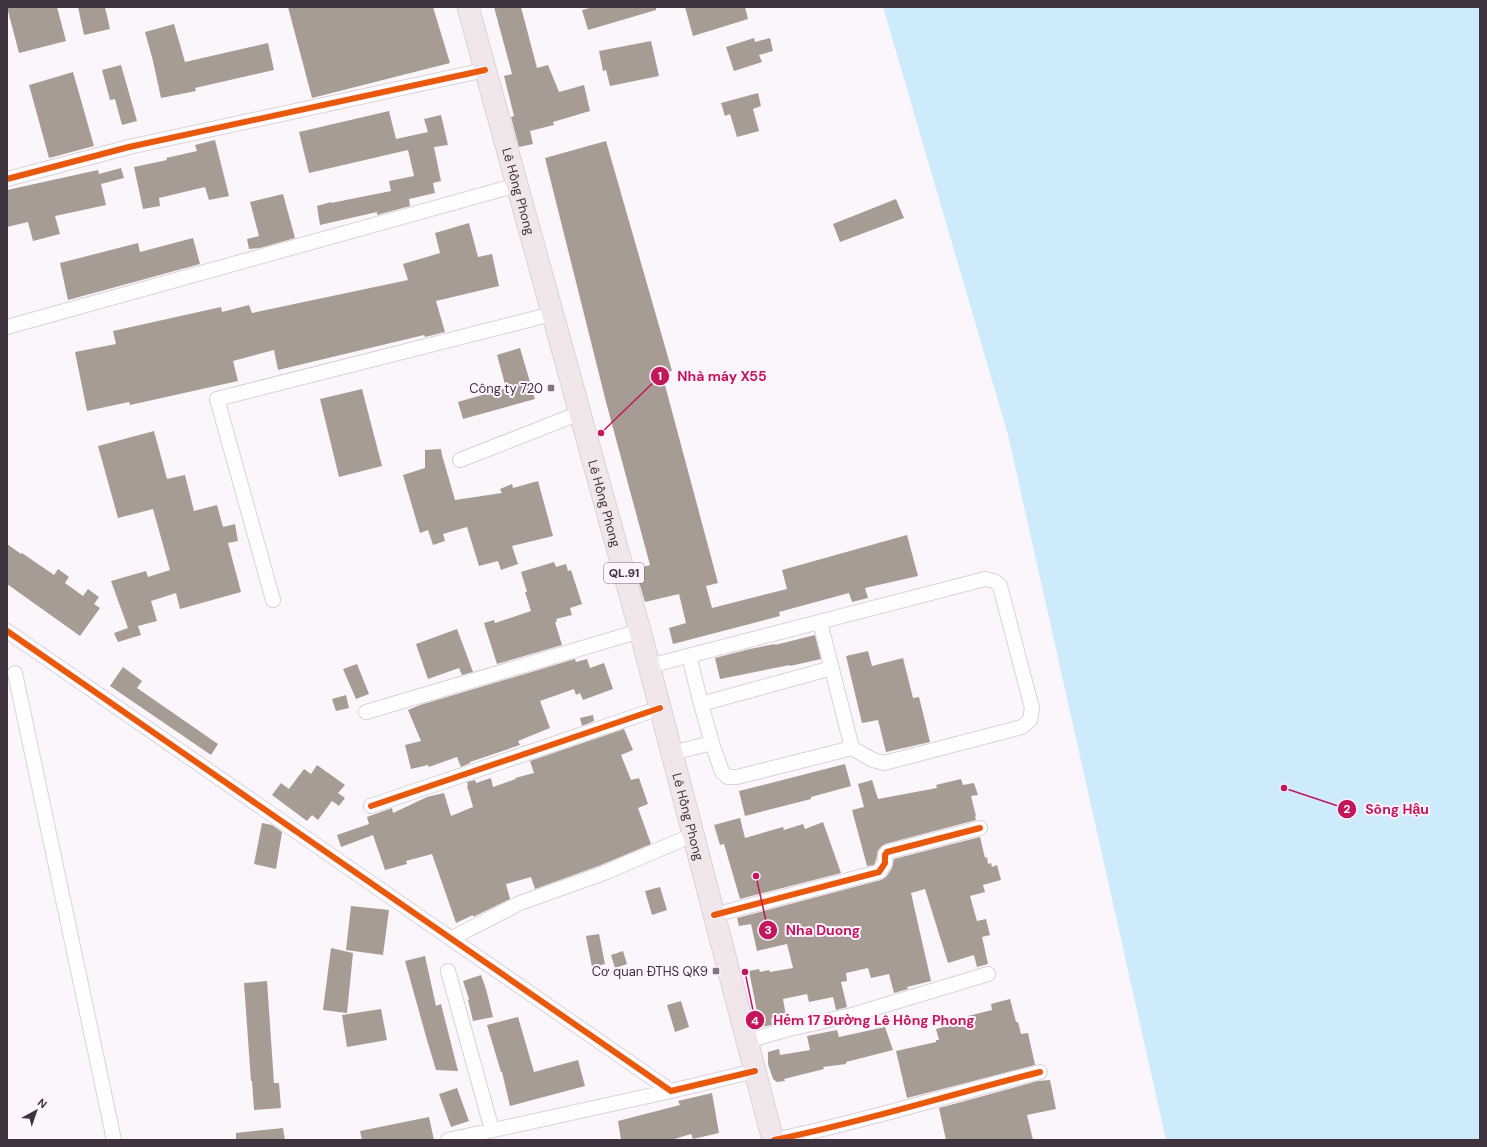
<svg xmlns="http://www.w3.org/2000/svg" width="1487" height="1147" font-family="'DM Sans',sans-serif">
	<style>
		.water { fill: #ceebfc }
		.building { fill: #a79c94 }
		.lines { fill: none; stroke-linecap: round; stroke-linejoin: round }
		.minor-casing { stroke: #dad2d9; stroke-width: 16 }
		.highway-casing { stroke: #d7d3d7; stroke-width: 23 }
		.minor { stroke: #fefefe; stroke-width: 14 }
		.highway { stroke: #f1e6e9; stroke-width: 21 }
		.cycleway-casing { stroke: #fef3fe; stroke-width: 8 }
		.cycleway { stroke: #e8590c; stroke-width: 6 }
		.poi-dot { fill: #807780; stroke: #fef3fe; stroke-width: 1.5 }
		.labels { text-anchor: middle; stroke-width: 4; stroke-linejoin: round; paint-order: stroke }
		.shield { fill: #fef3fe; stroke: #786d78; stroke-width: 1 }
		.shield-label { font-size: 12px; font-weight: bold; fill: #3e333e }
		.street-label { font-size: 13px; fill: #3e333e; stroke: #fef3fe }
		.poi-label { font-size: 13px; fill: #3e333e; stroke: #fef3fe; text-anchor: end }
		.leader { fill: none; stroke: #c2185b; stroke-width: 1.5 }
		.callout-dot { fill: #c2185b; stroke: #fef3fe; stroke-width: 1.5 }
		.mark-label { font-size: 12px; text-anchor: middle; font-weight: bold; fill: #fff }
		.callout-label { font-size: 14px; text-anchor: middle; font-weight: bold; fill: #c2185b; stroke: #fef3fe; stroke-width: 4; stroke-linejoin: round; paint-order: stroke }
	</style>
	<rect width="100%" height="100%" fill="#fbf6fb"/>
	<path class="water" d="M883,7H1480V1140H1166L1008,435Z"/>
	<path class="building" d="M7,7H57L66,41L19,53Z
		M78,7H105L110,29L84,35Z
		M288,7H433L450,63L312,98Z
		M494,7H521L537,68L548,65L559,92L584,85L590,111L553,122L554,125L530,131L533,144L519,147L511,117L514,116L504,76L512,74Z
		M593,7H656V10L588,30L582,10Z
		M685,7H745L748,19L693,36Z
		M174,24L185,62L268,43L274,70L195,88L196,91L161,98L153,61L145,32Z
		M754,38L755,42L770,38L773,51L759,55L762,62L734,71L726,47Z
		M651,41L659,76L610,86L606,70L603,71L599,51Z
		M121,65L137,121L122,125L115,99L110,100L102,70Z
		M73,72L94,146L49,158L29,85Z
		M758,93L761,106L753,109L759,131L737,137L730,114L725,116L721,103Z
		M389,111L396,139L428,132L424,119L441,115L448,145L434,147L441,181L433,183L435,193L409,199L410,206L377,215V212L320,225L317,206L331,202V203L391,191L389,181L414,176L408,150L309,173L299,132Z
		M215,140L229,196L209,200L205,187L159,198L160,206L143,209L134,167L167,160L166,158L197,151L195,145Z
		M606,141L672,371L662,374L718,583L706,586L712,608L787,589L782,570L907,535L918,576L865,588L868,598L852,602L849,593L779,612L780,616L673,644L669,628L686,623L679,594L645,602L635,569L650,565L606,402L545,158Z
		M121,168L124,178L101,184L106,205L55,216L60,234L33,241L28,222L7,227V190L98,170L99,174Z
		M283,194L295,238L260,248L249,249L247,239L259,236L250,202Z
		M896,199L904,218L840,242L833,224Z
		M469,223L478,257L492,254L499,286L436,301L445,332L425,337L424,335L278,370L274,350L233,361L238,381L130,405L129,402L87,411L75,352L116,344L113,331L221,307L222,312L249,305L252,313L408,280L403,264L440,253L435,233Z
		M193,238L200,264L68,300L60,263L138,243L140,252Z
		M520,348L535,399L463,419L458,402L506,388L497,355Z
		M362,389L382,466L339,477L320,399Z
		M154,431L167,479L185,475L194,511L217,505L223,527L235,524L238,541L228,543L241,592L180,609L176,593L151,601L157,621L138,626L141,635L118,642L114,633L128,628L111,581L146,571L148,577L170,570L153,509L118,518L98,446Z
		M441,449L442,455L455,500L502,493L500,489L512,484L513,488L538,481L553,536L512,546L518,564L501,570L498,561L479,566L467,527L443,534L445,541L433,545L428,530L420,533L403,475L425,468V450Z
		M7,544L21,554L22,553L54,575L58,569L69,577L65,583L83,596L88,589L99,597L94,604L100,608L80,636L7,584Z
		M554,562L556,567L566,564L568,571L571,570L582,604L570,608L572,615L556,619L557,622H555L562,645L497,664L484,623L494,620L495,623L531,611L525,592H527L521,572Z
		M457,629L473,672L462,675L459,668L428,679L416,644Z
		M815,635L821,659L790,666V665L720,679L715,658L750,649L775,644V645Z
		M868,651L872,666L903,658L913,698L919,697L930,742L886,752L878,720L862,723L846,656Z
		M575,659L576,662L587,659L590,668L604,663L613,689L583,700L580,693L576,695L574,689L540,701L550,728L518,741L520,745L470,762V763L461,767L457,757L429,767L428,765L411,769L405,745L421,741L408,710L420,705Z
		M357,664L369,694L356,699L343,669Z
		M123,667L142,681L137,688L218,744L211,755L110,686Z
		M346,695L349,708L336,711L332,699Z
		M593,715L594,721L582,726L580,718Z
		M624,729L633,750L621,755L631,780L639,778L648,804L638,808L651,844L601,865L535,889L531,877L506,884L510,899L473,917V915L456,923L432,854L406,861L407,864L385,870L373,835L341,847L337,835L369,824L367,817L392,808L393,813L427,797L444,793L451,816L473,807L467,786L468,785L467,782L475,780L476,783L491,778L493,787L516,779L515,778L534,773L530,761Z
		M845,764L851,786L811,797V799L745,816L739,791Z
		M317,765L345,785L338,793L345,798L339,806L332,801L318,820L312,815L307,821L272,795L281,783L289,789L304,769L311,774Z
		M961,779L963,785L974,783L978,795L971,796L976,816L975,817L976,820L885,844L878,850L876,860L874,865L867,866L852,810L864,807L858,784L872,780L878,799L937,788L936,785Z
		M740,818L745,838L783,827L784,830L803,824L805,829L823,822L841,873L740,899L724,844L720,845L714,825Z
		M262,823L272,825L282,832L276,869L254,864Z
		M980,837L985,858L987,857L988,864L991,863L992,867L997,865L1001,880L983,885L985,892L970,896L977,921L986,919L990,935L982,937L988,964L977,967L974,955L948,963L925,889L911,893L931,981L907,987L908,989L894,993L889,974L871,978L868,968L846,973L847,981L841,982L847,1007L836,1010L833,997L809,1002L807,994L783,999L786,1016L771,1019L772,1025L760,1027L749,971L759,969L760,972L769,970L770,972L793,968L787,944L757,951L751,924L739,926L737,918L881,880L886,877L892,868L894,859Z
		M660,887L667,910L652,915L645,891Z
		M351,906L389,910L383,955L346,950Z
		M599,934L605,964L592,967L586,936Z
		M331,948L353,953L347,1013L323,1010Z
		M623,951L627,964L615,968L611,955Z
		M425,956L436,1006L441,1004L458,1071L436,1070L427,1040L405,961Z
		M481,975L486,989L493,1017L473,1021L468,1000L469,999L463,981Z
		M267,981L274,1083H279L281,1108L254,1110L252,1081H251L244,983Z
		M1010,999L1016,1022H1018L1021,1034L1028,1033L1035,1065L907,1098L896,1051L936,1042V1040H939L936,1029L956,1024L955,1022L969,1018L968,1016L992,1010L991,1004Z
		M681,1001L689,1027L675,1032L667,1005Z
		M381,1009L387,1040L347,1047L342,1015Z
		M518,1017L534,1072L578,1060L585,1086L510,1106L502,1072H501L487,1025Z
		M885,1027L893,1050L846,1062V1064L823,1067L824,1069L784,1079L785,1081L777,1082L773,1079L768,1064V1052L779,1049L780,1055L810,1050L807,1036L837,1030L839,1037Z
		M1050,1080L1056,1109L1027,1115L1033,1140H946L939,1108L1038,1081Z
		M457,1088L469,1121L451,1127L439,1094Z
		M712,1093L719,1133L693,1139L691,1134L671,1140H621L618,1121L680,1105L678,1101Z
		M429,1117L434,1140H362L360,1131Z
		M283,1128L285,1140H236V1133Z"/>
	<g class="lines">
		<defs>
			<path id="minor" d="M7,179L129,147L485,70
				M7,327L517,185
				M460,460L580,413
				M273,600L217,399L552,314
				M820,622L852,748
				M7,631L671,1091L755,1071
				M689,656L701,704
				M649,666L985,579L994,581L1000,586L1032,708L1030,720L1022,727L884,763L873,760L852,748L737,777H728L722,772L712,743L672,753
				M15,673L114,1140
				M366,712L640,631
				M712,743L701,704L832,668
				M371,806L660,708
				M714,915L879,872L885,863V855L887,852L980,828
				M452,938L520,903L604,873L693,835
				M448,971L492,1130
				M747,1041L789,1029L852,1015L988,974
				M448,1140L671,1091
				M774,1140C864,1122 951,1094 1040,1072"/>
			<g id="highway">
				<path id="s1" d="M468,7L640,631L773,1140"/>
			</g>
		</defs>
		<use href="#minor" class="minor-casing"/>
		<use href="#highway" class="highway-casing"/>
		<use href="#minor" class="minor"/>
		<use href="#highway" class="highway"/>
		<defs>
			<path id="cycleway" d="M7,179L129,147L485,70
				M7,631L671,1091L755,1071
				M371,806L660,708
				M714,915L879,872L885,863V855L887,852L980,828
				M774,1140C864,1122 951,1094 1040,1072"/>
		</defs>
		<use href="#cycleway" class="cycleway-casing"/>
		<use href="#cycleway" class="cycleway"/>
	</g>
	<g class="poi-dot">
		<rect x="547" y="384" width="8" height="8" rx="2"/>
		<rect x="712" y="967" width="8" height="8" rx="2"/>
	</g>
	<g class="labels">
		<rect class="shield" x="604" y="563" width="40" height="20" rx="3"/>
		<g class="shield-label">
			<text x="624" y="577">QL.91</text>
		</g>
		<g class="street-label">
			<text dy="5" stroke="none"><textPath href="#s1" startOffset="191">Lê Hồng Phong</textPath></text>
			<text dy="5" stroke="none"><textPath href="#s1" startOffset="515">Lê Hồng Phong</textPath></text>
			<text dy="5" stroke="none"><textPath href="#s1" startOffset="839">Lê Hồng Phong</textPath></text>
		</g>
		<g class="poi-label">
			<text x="543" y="393">Công ty 720</text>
			<text x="708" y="976">Cơ quan ĐTHS QK9</text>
		</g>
	</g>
	<path class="leader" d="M601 433L660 376M1284 788L1347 809M756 876L768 930M745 972L755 1020"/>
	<g class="callout-dot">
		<circle cx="601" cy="433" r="4"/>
		<circle cx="1284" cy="788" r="4"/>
		<circle cx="756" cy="876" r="4"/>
		<circle cx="745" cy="972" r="4"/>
		<circle cx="660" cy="376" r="10"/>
		<circle cx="1347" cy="809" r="10"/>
		<circle cx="768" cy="930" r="10"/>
		<circle cx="755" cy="1020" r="10"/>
	</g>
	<g class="mark-label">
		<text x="660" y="380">1</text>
		<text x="1347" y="813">2</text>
		<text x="768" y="934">3</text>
		<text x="755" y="1025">4</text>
	</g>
	<g class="callout-label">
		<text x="722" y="381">Nhà máy X55</text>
		<text x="1397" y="814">Sông Hậu</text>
		<text x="823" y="935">Nha Duong</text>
		<text x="874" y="1025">Hẻm 17 Đường Lê Hồng Phong</text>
	</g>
	<rect width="1487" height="1147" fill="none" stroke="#3e333e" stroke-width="16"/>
	<g transform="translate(36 1111) rotate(40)" stroke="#fef3fe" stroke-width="3" paint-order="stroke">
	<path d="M0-3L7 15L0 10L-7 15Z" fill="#3e333e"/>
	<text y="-6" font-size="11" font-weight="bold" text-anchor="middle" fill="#3e333e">N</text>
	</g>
</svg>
